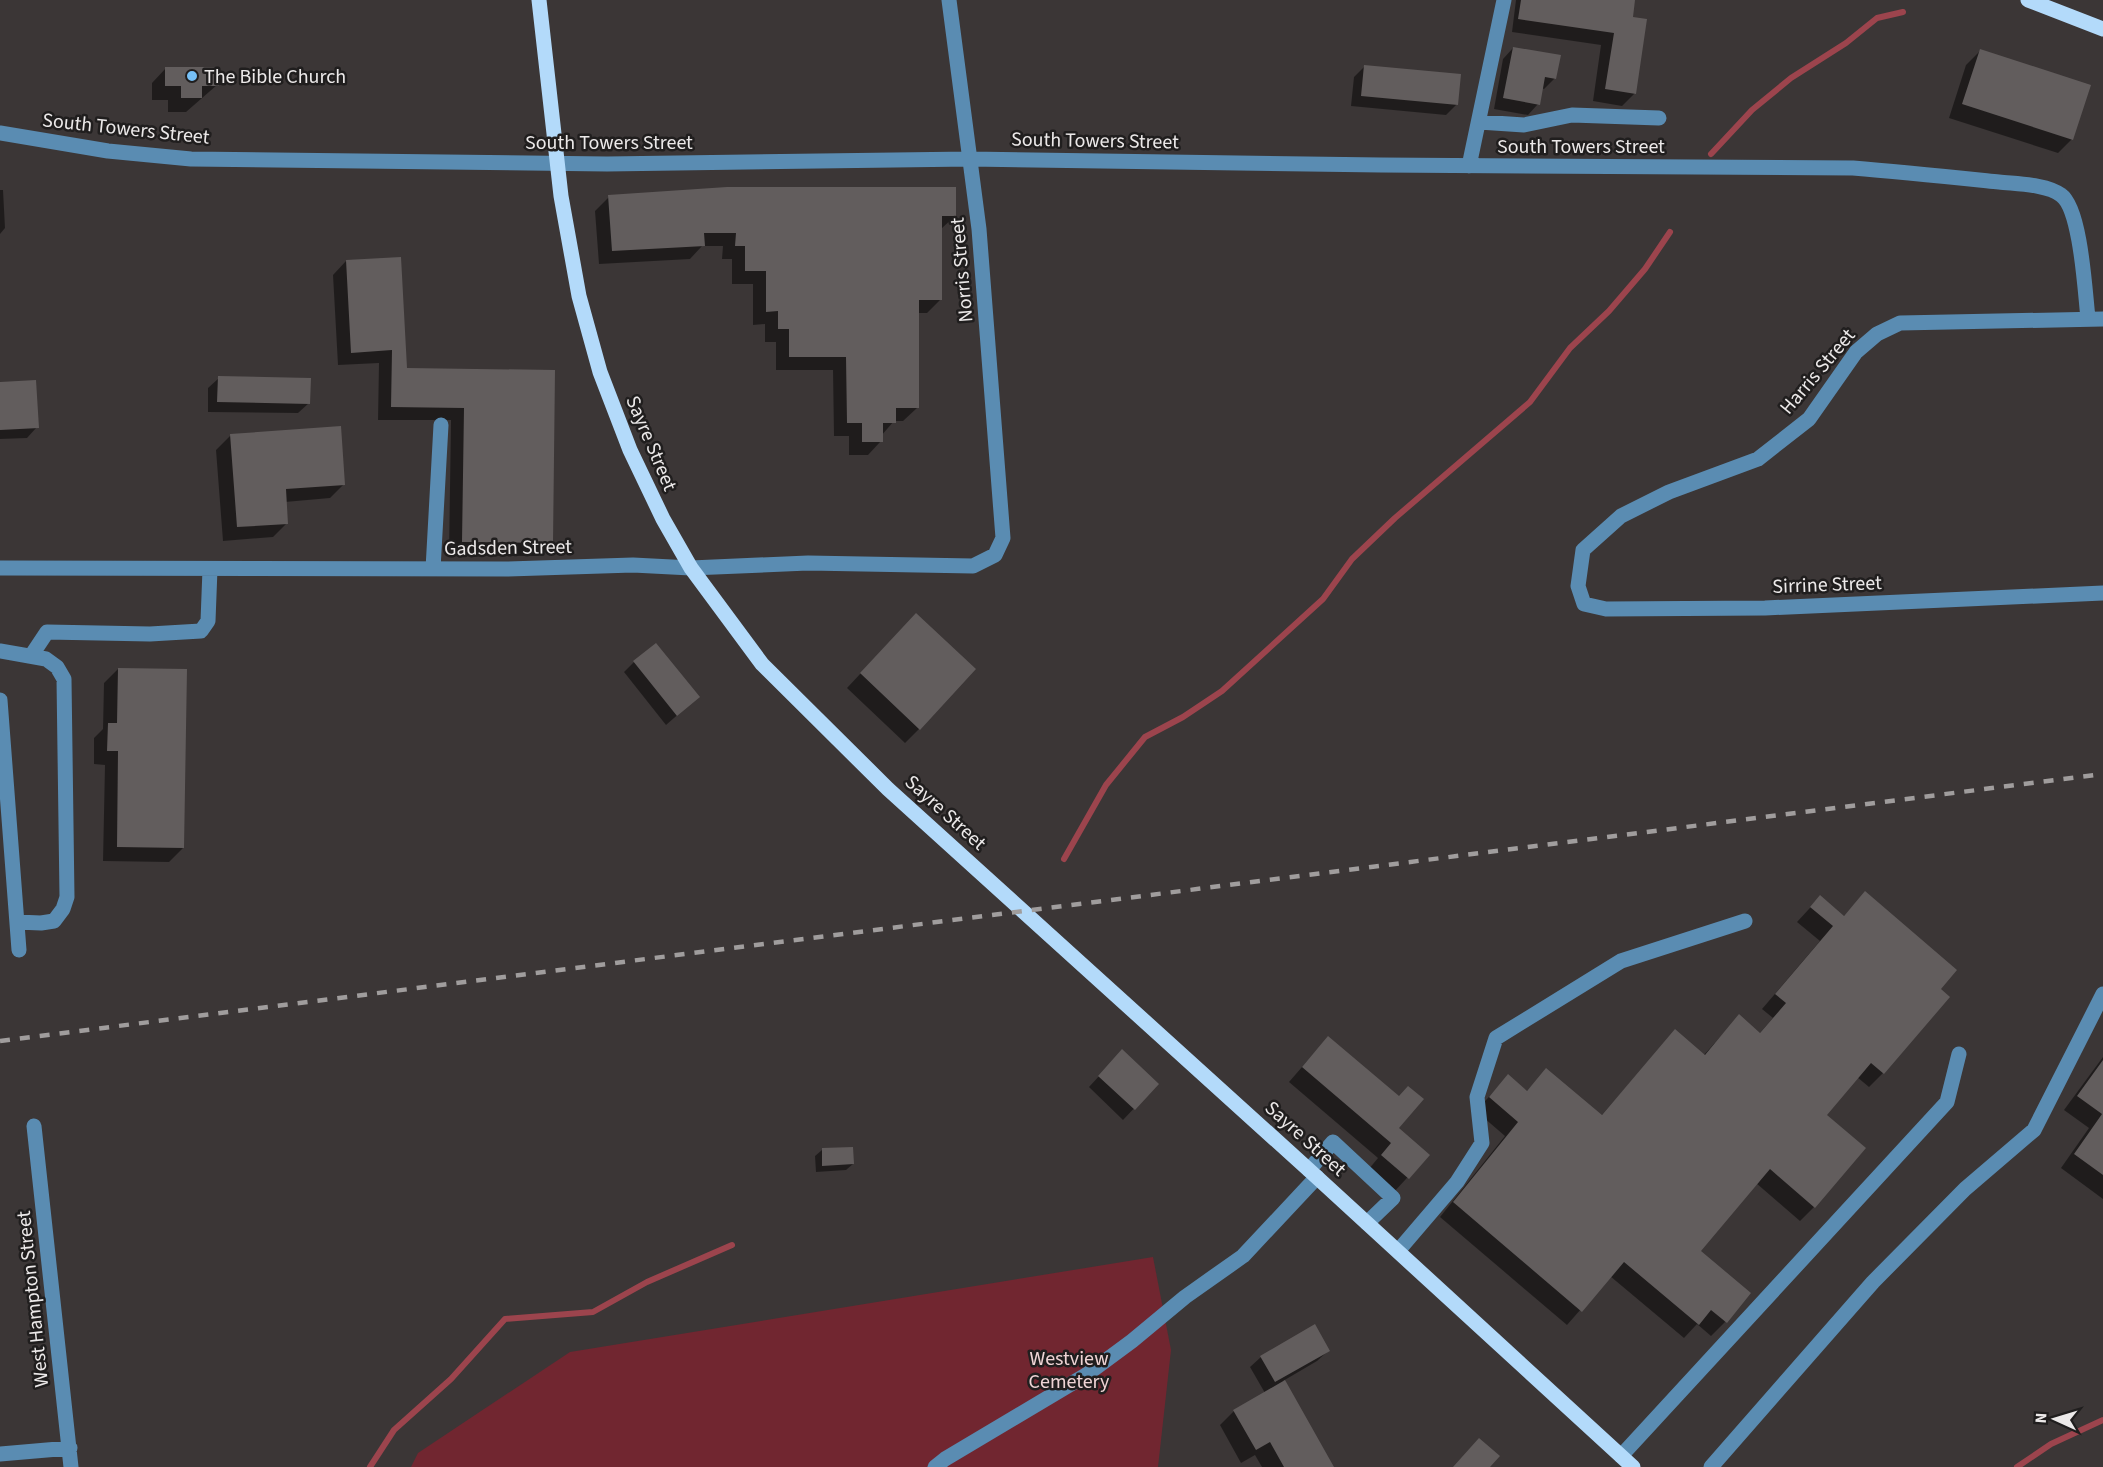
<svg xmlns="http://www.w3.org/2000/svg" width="2103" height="1467" font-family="'Source Sans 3',sans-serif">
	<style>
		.green { fill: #712630 }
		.shadow { fill: #0007 }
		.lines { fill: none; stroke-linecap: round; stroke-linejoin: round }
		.stream { stroke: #9c444d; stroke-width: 6 }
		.building { fill: #625d5d }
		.minor { stroke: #5a8cb2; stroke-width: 15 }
		.major { stroke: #b3dafa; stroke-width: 15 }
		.rail { stroke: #a09d9d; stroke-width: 4.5; stroke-dasharray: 10 10; stroke-linecap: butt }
		.poi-dot { fill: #76c0f7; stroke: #201e1e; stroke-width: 2 }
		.labels { text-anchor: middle; stroke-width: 5; stroke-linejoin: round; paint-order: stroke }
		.poi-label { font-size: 20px; fill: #ece9e9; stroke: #201e1e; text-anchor: start }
		.street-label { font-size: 20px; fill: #ece9e9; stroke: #201e1e }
		.park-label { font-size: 20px; fill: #efd4d5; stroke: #201e1e }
	</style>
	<rect width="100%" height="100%" fill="#3b3636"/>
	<path class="green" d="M1153,1257L1171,1350L1158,1467H411L418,1453L570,1352Z"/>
	<path class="shadow" d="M1516,0H1634L1631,18L1635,93L1622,106L1593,101L1601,45L1512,32Z
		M1513,48L1555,78L1544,89L1541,88L1538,104L1528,115L1494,109L1503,59Z
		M1980,51L2072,139L2058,153L1949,118L1966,65Z
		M1365,66L1457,104L1446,115L1351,106L1354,77Z
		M166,68L217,85L186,112H168V100H152V83Z
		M0,190H3L5,228L0,234Z
		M609,197L955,216L941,229L940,300L927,313H917V408L903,421H894L881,436V441L868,455H849V436H834L833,370H776V342H765V324L753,325V284H732V259H722L723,246H702L690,259L599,264L595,211Z
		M346,261L406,369L553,371L551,543L538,556L449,555L451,420H378L379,363L338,365L333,275Z
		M219,378L309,403L298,413L208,412V388Z
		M0,383L37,427L27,438L0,439Z
		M230,436L344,484L330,498L285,502L287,523L273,537L223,541L216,450Z
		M902,629L919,729L905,743L847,688Z
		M634,662L698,697L666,725L624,672Z
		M118,669L183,848L169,862L103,861L105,765L94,764V738L103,729L104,683Z
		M1865,893L1939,989L1883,1073L1869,1087L1857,1077L1825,1115L1814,1207L1800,1221L1756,1183L1699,1251L1725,1322L1711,1336L1697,1324L1684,1338L1610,1276L1567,1325L1440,1217L1505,1136L1476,1111L1508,1076L1526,1092L1547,1070L1601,1116L1675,1031L1703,1056L1739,1016L1759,1034L1773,1018L1762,1009L1820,941L1797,922L1820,897L1843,917Z
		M1315,1052L1398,1098L1397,1128L1428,1155L1394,1192L1368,1170L1378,1158L1289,1082Z
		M2103,1057V1199L2061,1168L2089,1128L2064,1110Z
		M1112,1062L1157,1084L1123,1120L1089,1087Z
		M822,1150L853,1164L846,1170L816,1172L815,1156Z
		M1328,1351L1317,1361L1283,1381L1332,1467H1262L1255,1455L1241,1463L1220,1425L1234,1411L1265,1393L1250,1367L1261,1357Z"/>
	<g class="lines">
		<path class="stream" d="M1711,154L1752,110L1791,78L1846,43L1877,18L1903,12
			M1064,859L1106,785L1145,737L1183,717L1222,691L1323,599L1352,559L1395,518L1530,402L1570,348L1609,311L1645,269L1670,232
			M370,1467L394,1430L451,1379L505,1319L593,1312L647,1282L732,1245
			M2017,1467L2051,1444L2103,1420"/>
	</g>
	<path class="building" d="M1521,0H1635L1633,17L1647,19L1636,94L1605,89L1614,33L1518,19Z
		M1513,47L1561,55L1556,79L1545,77L1540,105L1503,98Z
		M1980,49L2091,85L2073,140L1962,104Z
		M1364,65L1461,74L1458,105L1361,96Z
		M165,67H218L219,86H202V98H181V86H165Z
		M727,187H956V216H942V300H919V408H896V423H883V442H862V423H847L846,357H789V329H778V311L766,312V271H745V246H735L736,233H704L705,246L612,251L608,195Z
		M401,257L407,368L555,370L553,543L462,542L464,408L391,407L392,350L351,353L346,260Z
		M218,376L311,378L310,404L217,402Z
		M36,380L39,428L0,430V382Z
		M341,426L345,485L286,489L288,524L237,527L230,434Z
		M916,613L976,669L920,730L860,673Z
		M656,643L700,697L677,716L633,661Z
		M118,668L187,669L184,848L117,847L118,751H107L108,723H117Z
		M1865,891L1957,970L1941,989L1950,997L1884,1074L1871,1063L1827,1115L1866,1148L1815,1208L1770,1169L1701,1251L1751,1293L1727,1323L1711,1310L1699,1325L1624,1262L1582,1312L1453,1202L1518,1122L1489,1097L1508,1074L1527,1091L1546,1068L1602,1115L1675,1029L1705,1055L1739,1014L1760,1033L1786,1003L1775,994L1833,926L1810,907L1820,895L1844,916Z
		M1328,1036L1399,1096L1408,1086L1424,1099L1399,1128L1430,1155L1409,1179L1381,1155L1391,1143L1302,1067Z
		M1122,1049L1159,1084L1135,1110L1098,1076Z
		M2103,1060V1175L2074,1154L2102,1114L2077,1096Z
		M853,1147L854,1164L822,1166V1148Z
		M1315,1324L1330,1351L1275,1382L1260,1356Z
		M1285,1380L1334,1467H1284L1270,1442L1256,1450L1233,1410Z
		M1479,1438L1500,1456L1490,1467H1453Z"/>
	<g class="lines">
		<path class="minor" d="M1479,122L1524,125L1572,115L1659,118
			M0,133L108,151L191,159L607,164L970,159L1381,165L1853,168C1902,172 1950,177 1999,182C2016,184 2047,184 2061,195C2081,209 2085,293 2088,318
			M1469,166L1504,0
			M2103,319L1900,323L1877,334L1856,352L1809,419L1758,459L1669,492L1621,516L1583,550L1578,586L1584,604L1606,609L1765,608L2103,593
			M0,568L508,569L633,565L691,568L808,563L973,566L995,555L1003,538L979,229L949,0
			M433,569L441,425
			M0,651L46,659L57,667L64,679L67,897L63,909L54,921L41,923L17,922
			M31,656L47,632L150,634L201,631L208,621L210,569
			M0,700L19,950
			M34,1126L71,1467
			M1309,1170L1333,1142L1393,1198L1367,1223
			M1398,1251L1457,1182L1482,1143L1477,1097L1496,1038L1621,961L1745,921
			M0,1454L70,1448
			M1621,1456L1947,1102L1959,1054
			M935,1467L945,1459L1086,1375L1132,1341L1185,1297L1243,1256L1317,1177
			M1711,1467L1873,1282L1965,1189L2034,1130L2103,994"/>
		<path class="major" d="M539,0L561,196L579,296L600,372L630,450L663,519L691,568L762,664L888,789L1309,1170L1633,1467
			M2028,0L2103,29"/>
		<path class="rail" d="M0,1041L2103,774"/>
	</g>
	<circle class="poi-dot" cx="192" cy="76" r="6"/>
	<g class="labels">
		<g class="poi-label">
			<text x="204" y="83">The Bible Church</text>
		</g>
		<g class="street-label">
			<text transform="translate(126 128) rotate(6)" y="7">South Towers Street</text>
			<text transform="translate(1095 140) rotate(1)" y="7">South Towers Street</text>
			<text x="609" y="149">South Towers Street</text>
			<text x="1581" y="153">South Towers Street</text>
			<text transform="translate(961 270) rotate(-95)" y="7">Norris Street</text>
			<text transform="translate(1817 371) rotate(-50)" y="7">Harris Street</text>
			<text transform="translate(652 443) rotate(67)" y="7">Sayre Street</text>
			<text transform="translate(508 547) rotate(-1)" y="7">Gadsden Street</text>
			<text transform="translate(1827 584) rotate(-2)" y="7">Sirrine Street</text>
			<text transform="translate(946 812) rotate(42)" y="7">Sayre Street</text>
			<text transform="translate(1306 1138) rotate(42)" y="7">Sayre Street</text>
			<text transform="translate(32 1299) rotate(-96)" y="7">West Hampton Street</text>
		</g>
		<g class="park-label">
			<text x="1069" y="1365">Westview<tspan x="1069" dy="23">Cemetery</tspan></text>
		</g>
	</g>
	<g transform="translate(2055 1419) rotate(274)" stroke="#201e1e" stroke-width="4.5" paint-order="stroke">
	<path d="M0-4.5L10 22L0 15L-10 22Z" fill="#ece9e9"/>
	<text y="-9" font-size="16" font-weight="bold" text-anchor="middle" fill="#ece9e9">N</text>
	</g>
</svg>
